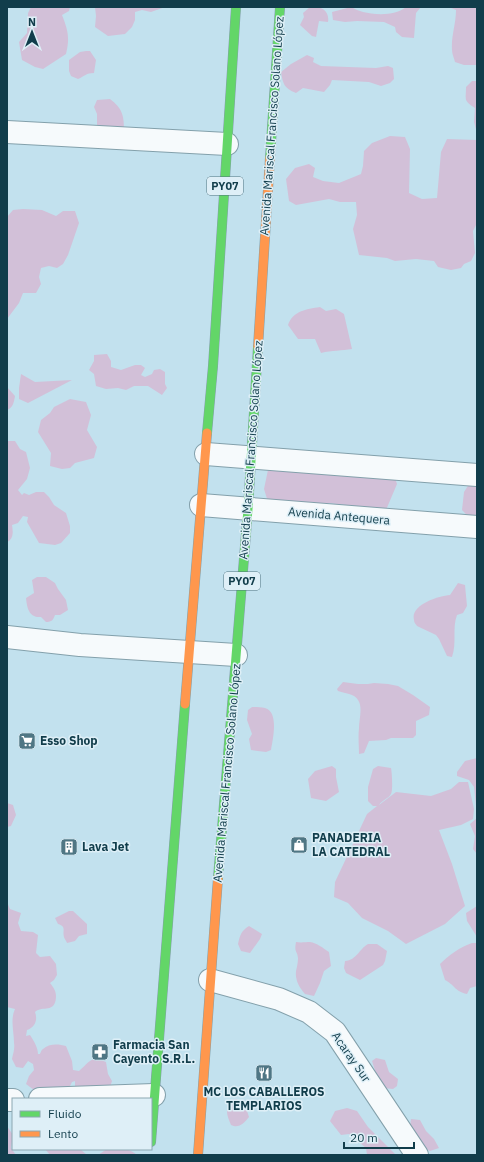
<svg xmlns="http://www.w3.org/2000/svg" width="484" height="1162" font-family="'IBM Plex Sans',sans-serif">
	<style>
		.green { fill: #d2c0d8 }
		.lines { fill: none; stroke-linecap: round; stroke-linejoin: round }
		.street-casing { stroke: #83a0ab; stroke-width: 24 }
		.fast-casing { stroke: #83a0ab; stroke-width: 10 }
		.slow-casing { stroke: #83a0ab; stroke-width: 10 }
		.street { stroke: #f6fafc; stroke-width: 22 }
		.fast { stroke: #63d668; stroke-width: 9 }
		.slow { stroke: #ff974d; stroke-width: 9 }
		.labels { text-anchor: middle; stroke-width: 3; stroke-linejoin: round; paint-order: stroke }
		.shield { fill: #deeff7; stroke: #4e727f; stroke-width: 1 }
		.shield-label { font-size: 11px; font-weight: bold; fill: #113d4b }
		.street-label { font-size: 12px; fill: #113d4b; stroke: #deeff7 }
		.poi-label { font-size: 12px; font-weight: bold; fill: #113d4b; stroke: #deeff7; text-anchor: start }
	</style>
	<rect width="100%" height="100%" fill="#c2e1ee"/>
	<path class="green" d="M31,7H70L69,11L62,15C68,30 70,38 66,54L43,69L35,67L22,60L19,42L27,33L28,13Z
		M95,7H165L151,12L142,10L135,12V20L132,27L125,34L108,36L95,27L96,16Z
		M310,7C320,6 330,10 328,22L319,21L316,37L312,36L300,25L304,17L303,13Z
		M351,7C355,9 359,11 363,12C375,15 396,16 406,7H421L416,13L414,38L402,37L396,32L395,27L384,22L357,21L345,22L333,20L332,12Z
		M449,7H477V65H464L455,62C454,58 452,54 452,50C451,36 456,24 456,10Z
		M86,51H90L96,60L94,73C86,73 85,76 78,79L71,76L69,71V60L80,52Z
		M307,55L314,58L313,62L321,66L376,68L388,66L393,68L394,79L390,83L381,86L369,82L332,80L330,85L324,92L303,88L296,93C284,88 283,84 281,72L291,64Z
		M472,81H477V133L474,122L475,108C463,100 466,100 466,87Z
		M110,99C122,108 124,115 124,129L111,132L97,125V114L94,107L97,100Z
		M390,136L405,137L410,149L409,193L422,199L437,198L441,152L447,139L477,140V223L473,231L475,253L471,261L464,264L461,268L451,270L438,267L434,261L416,259L395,261L387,258L359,255L353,229L357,215L356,202H340L329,199L296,205L289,201L286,179L295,168L309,164L315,168L313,177L323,181L339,183L361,174L363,166L364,151L372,143Z
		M23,209L42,210L56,216L63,211H75L79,223L68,255L63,264L57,268L49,266L41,268L39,277L41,284L36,293H23L19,303L7,319V217L13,210Z
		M320,307L326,311L336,309L344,314L352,349C342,351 332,350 321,353L315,339H298L288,325C293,311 306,309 320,307Z
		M107,354L111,361V367L121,370L135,365H141L145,368L141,375L145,377L152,374L154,370L160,369L165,372V384L167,388L162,395L148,386H134L126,390L118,388L106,389L96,386L94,374L89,370L94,361V355Z
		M21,374L35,382L72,380L28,403L19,399V388Z
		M7,387L15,396C14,402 13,408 7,410Z
		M70,399L86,402L91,415L87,430L97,447L94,458L75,463L70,468L62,469L50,466L51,453L38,432L41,420L50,413L54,407Z
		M7,441H15L20,449L26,452L30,468L27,479L18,490L22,495L24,493L29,495L36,492H44L49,497L54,505L66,513L70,526V533L61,543L55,545L39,543L27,522L28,517L23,516L18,523L12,525C13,531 14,539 7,542Z
		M390,463L397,484L386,510L329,503L324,505L268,502L264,489L269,465Z
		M477,477V526L462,510L464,492L473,478Z
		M37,577H46L55,583L58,589L66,600L68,610L60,615H55C53,620 52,622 46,622L41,617C29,618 27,608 26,598L34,593L32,580Z
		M458,583L465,585L467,606L463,613L457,615C452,628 457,643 452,657L447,656L439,639L436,635L417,626C416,624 414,623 414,620C410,605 438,596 450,595Z
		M343,682L358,684H368L374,683L388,684L398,686L413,695L430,707L429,715L416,721V735L413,738H391L386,740L369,741L364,753L359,754C359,746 358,737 359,728C359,720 363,707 358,700C355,694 344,693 338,691L337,689Z
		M252,707C256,707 261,707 265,708C279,712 273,738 271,750L266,752L251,750L249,739L252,734L247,720L248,710Z
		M477,758V815L474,787L469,780L457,776V772L465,761Z
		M332,766L336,769V777L339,792L326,801L311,798L308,779L315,771Z
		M378,766L391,768C392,772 393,791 391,794C388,799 382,800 379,805L396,792L431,796L451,789L459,782H468L474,809L473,819L461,825L439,830L452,864L465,906L445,924L406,944L388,931L362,918L348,903L334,897L335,882L367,814L377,806H373L368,801V787L373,769Z
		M7,803L13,805L16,815L11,826L7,827Z
		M477,818V854L473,849L475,836L470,824Z
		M7,902L10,909L21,913L18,923L21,931L33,932L38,935L36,953L40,957L50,956L56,964L57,975L54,980L50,983C54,988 56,991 56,997C55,1014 43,1005 35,1012C38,1020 35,1027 27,1030L26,1036L30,1035C34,1041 38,1048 38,1054H40C41,1052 41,1050 43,1049C49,1043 59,1044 66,1046L72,1061L73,1070L79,1071C90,1062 89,1056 106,1062L108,1074L112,1081L109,1090L75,1088V1081L72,1082L69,1088L38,1093L26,1084L29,1076L34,1070L33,1064L28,1061L23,1068L16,1067L12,1059C13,1054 15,1049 14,1043C14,1031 10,1020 15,1009L7,1007Z
		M477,906V937L467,921L466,913Z
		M69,911H73L87,924V934L79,936L75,941L67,943C67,942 64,938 64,937C62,930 67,927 58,924L55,918Z
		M249,926L262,934L260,939L250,953L241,951L238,944C240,935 241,931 249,926Z
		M296,942C301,943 306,942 310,942C317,943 323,948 329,952L331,966L324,971L320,983L314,996L305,994C299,987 295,980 296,971C297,967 298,962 298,958C297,950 294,953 296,942Z
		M472,943H477V986L470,988L467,994C454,991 455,985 445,980L440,964C449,955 460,947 472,943Z
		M368,944H377L387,951L385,961L383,965L360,980L346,973L344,968L345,961C357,960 359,949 368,944Z
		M376,1058L385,1060L389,1072L398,1079L397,1086L393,1089L383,1088L379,1083L372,1061Z
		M237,1099L238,1104H241L246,1108L249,1117C244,1123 239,1129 231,1125C227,1115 224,1109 232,1100Z
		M347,1108L357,1111L368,1127L396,1155H367L366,1148L355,1139L349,1134L341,1135L330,1121L335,1111Z
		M411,1119L420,1120L426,1131L434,1139L439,1148L430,1151C414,1142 408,1140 411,1119Z
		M7,1126L13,1135L11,1148L16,1155H7Z
		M45,1149H80L87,1155H50Z
		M107,1149C119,1149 128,1147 137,1155H98Z"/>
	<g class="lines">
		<defs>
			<path id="street" d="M7,132L227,144
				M206,454L477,475
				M201,505L477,527
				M7,637L80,645L236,655
				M210,980L279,999L309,1012L335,1032L417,1155
				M40,1099L154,1095
				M7,1100H13"/>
			<path id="fast" d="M270,158L280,7
				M207,433L213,366L236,7
				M218,878L248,509L258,347
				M151,1142L185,704"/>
			<path id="slow" d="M258,347L270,158
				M185,704L207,433
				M198,1155L218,878"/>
		</defs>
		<use href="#street" class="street-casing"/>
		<use href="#fast" class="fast-casing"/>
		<use href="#slow" class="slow-casing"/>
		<use href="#street" class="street"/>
		<use href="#fast" class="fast"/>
		<use href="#slow" class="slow"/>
	</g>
	<defs>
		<symbol id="supermarket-square" viewBox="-11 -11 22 22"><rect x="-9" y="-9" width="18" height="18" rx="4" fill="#4f7684" stroke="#deeff7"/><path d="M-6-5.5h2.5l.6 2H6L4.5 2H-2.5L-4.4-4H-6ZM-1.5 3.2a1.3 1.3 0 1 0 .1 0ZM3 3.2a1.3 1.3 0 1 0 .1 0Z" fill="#fff"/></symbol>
		<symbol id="shop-square" viewBox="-11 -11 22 22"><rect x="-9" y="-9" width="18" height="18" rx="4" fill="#4f7684" stroke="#deeff7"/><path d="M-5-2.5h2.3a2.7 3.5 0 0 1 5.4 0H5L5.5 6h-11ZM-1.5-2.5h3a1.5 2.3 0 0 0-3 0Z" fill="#fff"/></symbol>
		<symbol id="building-square" viewBox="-11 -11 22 22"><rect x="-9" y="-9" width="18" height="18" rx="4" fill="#4f7684" stroke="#deeff7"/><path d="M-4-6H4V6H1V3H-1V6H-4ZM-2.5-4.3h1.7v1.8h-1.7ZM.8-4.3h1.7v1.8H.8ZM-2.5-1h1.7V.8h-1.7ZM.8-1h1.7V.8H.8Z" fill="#fff"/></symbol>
		<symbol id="pharmacy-square" viewBox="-11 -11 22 22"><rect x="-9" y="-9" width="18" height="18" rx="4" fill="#4f7684" stroke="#deeff7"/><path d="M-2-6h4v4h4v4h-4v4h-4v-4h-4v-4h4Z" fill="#fff"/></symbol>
		<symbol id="restaurant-square" viewBox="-11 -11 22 22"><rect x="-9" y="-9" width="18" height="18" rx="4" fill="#4f7684" stroke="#deeff7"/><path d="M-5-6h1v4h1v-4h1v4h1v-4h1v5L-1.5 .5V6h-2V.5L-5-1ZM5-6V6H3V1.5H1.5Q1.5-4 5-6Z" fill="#fff"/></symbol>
	</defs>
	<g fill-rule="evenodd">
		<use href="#supermarket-square" x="17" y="731" width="20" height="20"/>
		<use href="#shop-square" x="289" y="835" width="20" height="20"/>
		<use href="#building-square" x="59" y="837" width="20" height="20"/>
		<use href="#pharmacy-square" x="90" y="1042" width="20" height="20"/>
		<use href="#restaurant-square" x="254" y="1063" width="20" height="20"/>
	</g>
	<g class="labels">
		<g class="shield">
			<rect x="207" y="177" width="36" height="18" rx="3"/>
			<rect x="224" y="572" width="36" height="18" rx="3"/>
		</g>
		<g class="shield-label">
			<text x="225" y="190">PY07</text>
			<text x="242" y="585">PY07</text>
		</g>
		<g class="street-label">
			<text transform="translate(272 126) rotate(-86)" y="4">Avenida Mariscal Francisco Solano López</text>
			<text transform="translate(251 450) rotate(-86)" y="4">Avenida Mariscal Francisco Solano López</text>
			<text transform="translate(339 516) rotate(5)" y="4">Avenida Antequera</text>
			<text transform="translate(227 773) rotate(-85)" y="4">Avenida Mariscal Francisco Solano López</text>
			<text transform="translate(351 1057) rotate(55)" y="4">Acaray Sur</text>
		</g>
		<g class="poi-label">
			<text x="40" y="745">Esso Shop</text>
			<text x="312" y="842">PANADERIA<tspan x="312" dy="14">LA CATEDRAL</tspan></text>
			<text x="82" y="851">Lava Jet</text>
			<text x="113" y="1049">Farmacia San<tspan x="113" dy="14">Cayento S.R.L.</tspan></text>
			<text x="264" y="1096" text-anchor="middle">MC LOS CABALLEROS<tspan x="264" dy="14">TEMPLARIOS</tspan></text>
		</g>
	</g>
	<rect width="484" height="1162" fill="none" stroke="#113d4b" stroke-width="16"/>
	<rect x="12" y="1098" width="140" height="52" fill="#deeff7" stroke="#8ca8b2"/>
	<rect x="20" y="1111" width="20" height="6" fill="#63d668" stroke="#8ca8b2"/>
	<text x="48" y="1118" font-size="12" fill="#113d4b">Fluido</text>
	<rect x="20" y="1131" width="20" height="6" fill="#ff974d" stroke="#8ca8b2"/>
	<text x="48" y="1138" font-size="12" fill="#113d4b">Lento</text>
	<g transform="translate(32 32)" stroke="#deeff7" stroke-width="3" paint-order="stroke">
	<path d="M0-3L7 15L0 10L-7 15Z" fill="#113d4b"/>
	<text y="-6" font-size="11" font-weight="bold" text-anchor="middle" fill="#113d4b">N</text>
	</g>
	<path d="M344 1142v6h70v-6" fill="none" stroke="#113d4b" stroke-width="2"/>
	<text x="350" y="1142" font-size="12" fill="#113d4b" stroke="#deeff7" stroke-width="3" paint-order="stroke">20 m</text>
</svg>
